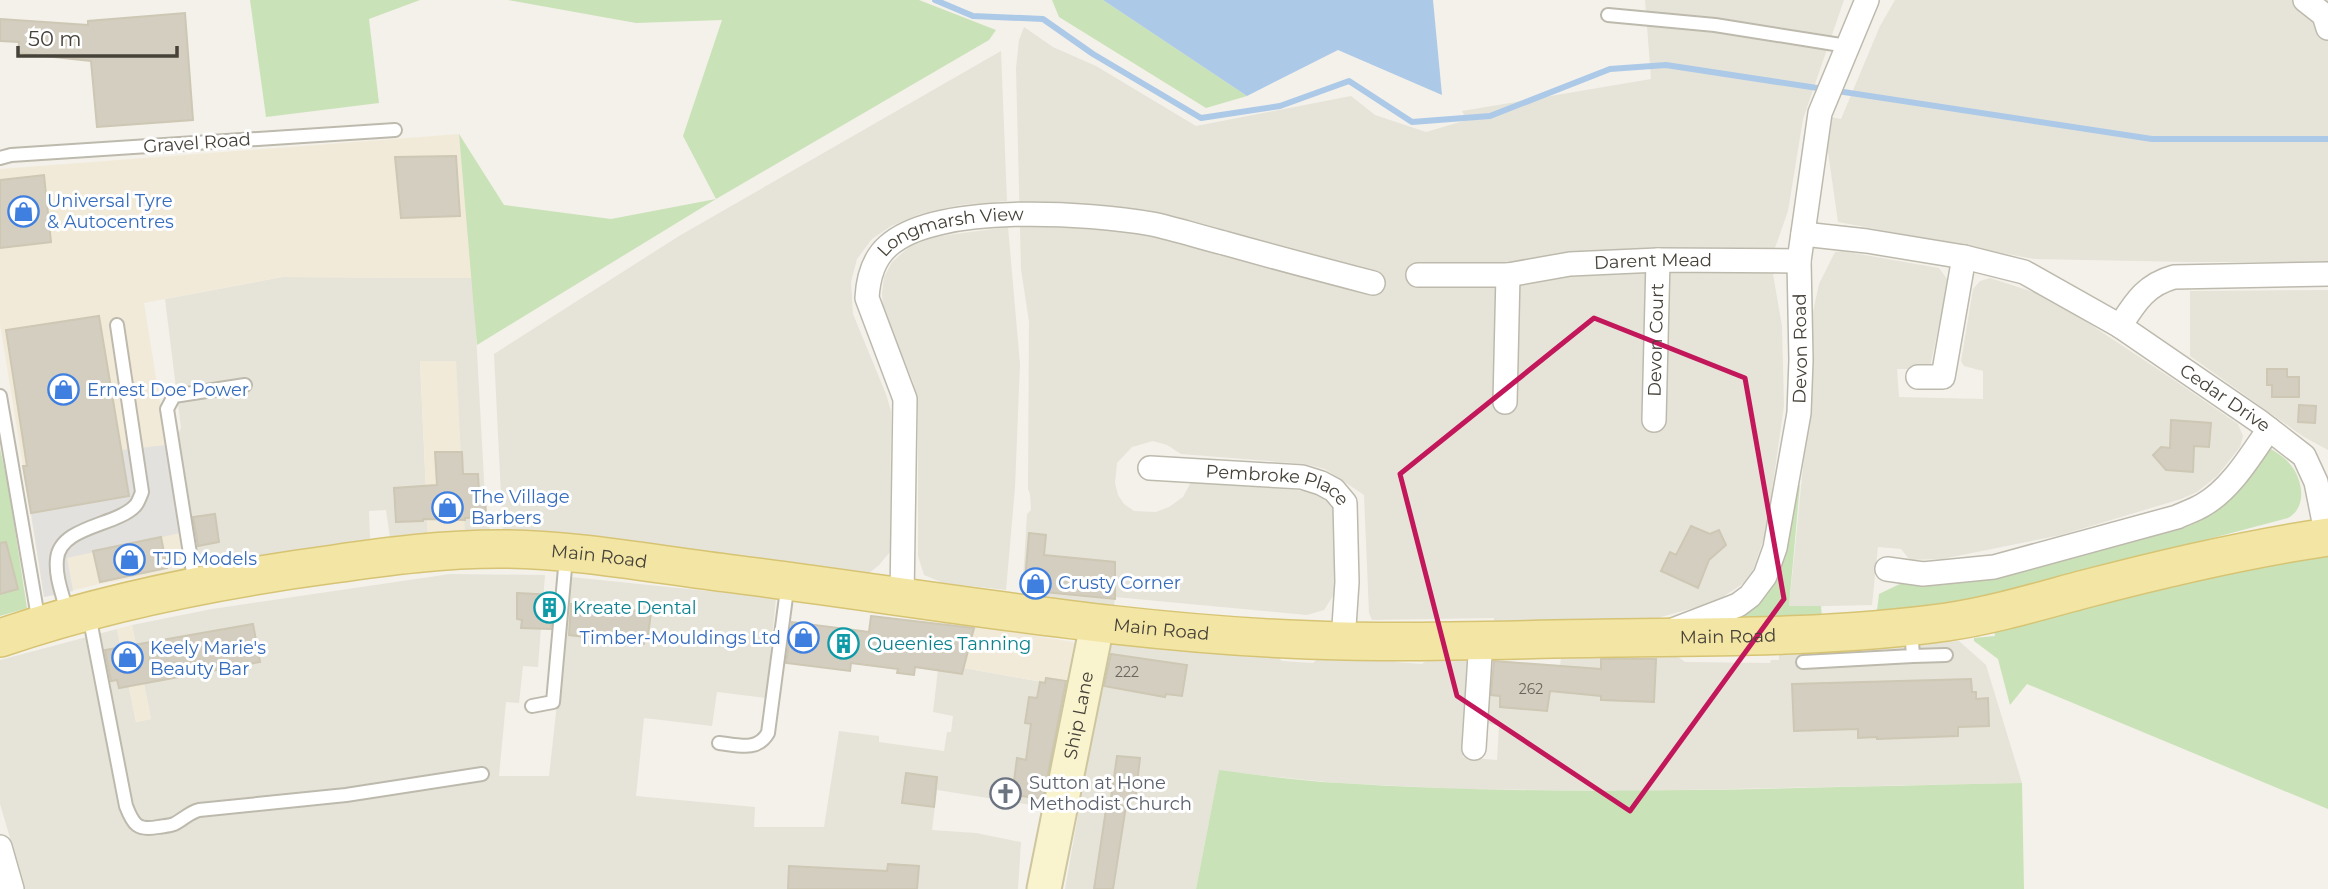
<svg xmlns="http://www.w3.org/2000/svg" width="2328" height="889" font-family="Montserrat,sans-serif">
	<style>
		.residential { fill: #e6e4d9 }
		.commercial { fill: #f2ead8 }
		.green { fill: #cae2b7 }
		.parking { fill: #e2e1de }
		.water { fill: #adc9e8 }
		.lines { fill: none; stroke-linecap: round; stroke-linejoin: round }
		.stream { stroke: #adc9e8; stroke-width: 6 }
		.building { fill: #d3cec0; stroke: #cdc7b4; stroke-width: 2 }
		.lane-casing { stroke: #bdbaad; stroke-width: 16 }
		.street-casing { stroke: #bdbaad; stroke-width: 26 }
		.secondary-casing { stroke: #cdc69f; stroke-width: 37 }
		.primary-casing { stroke: #d6c474; stroke-width: 40 }
		.lane { stroke: #fff; stroke-width: 12 }
		.street { stroke: #fff; stroke-width: 23 }
		.secondary { stroke: #f9f3ce; stroke-width: 33 }
		.primary { stroke: #f3e5a3; stroke-width: 37 }
		.marked { fill: none; stroke: #c2185b; stroke-width: 5; stroke-linejoin: round }
		.labels { text-anchor: middle; stroke-width: 6; stroke-linejoin: round; paint-order: stroke }
		.number-label { font-size: 14px; fill: #69655b }
		.street-label { font-size: 18px; fill: #464239; stroke: #fff }
		.shop-label { font-size: 18px; fill: #366cbe; stroke: #fff; text-anchor: start }
		.culture-label { font-size: 18px; fill: #0d838f; stroke: #fff; text-anchor: start }
		.worship-label { font-size: 18px; fill: #5b616d; stroke: #fff; text-anchor: start }
	</style>
	<rect width="100%" height="100%" fill="#f3f1ea"/>
	<path class="residential" d="M1645,0H1844L1803,119L1788,211L1775,248L1773,274L1782,326L1784,406L1766,532L1752,573L1744,583L1715,602L1632,625L1494,628V618L1372,620L1369,613L1364,495L1325,469L1305,464L1181,454L1167,445L1153,441L1132,447L1117,463L1115,483L1118,495L1124,504L1134,511L1156,512L1169,507L1183,497L1191,482H1197L1306,491L1322,497L1333,507L1337,520L1335,593L1324,610L1307,615L1115,597L1114,606L1022,596L1027,514L1031,510L1030,494L1028,489L1029,322L1021,269L1016,68L1019,40L1024,27L1053,47L1096,66L1196,126L1351,96L1375,115L1426,132L1467,120L1462,111L1651,79Z
		M1895,0H2328V262H2190L2034,259L1838,222L1826,138L1830,117L1841,119L1880,26Z
		M1001,51L1007,201L960,205L920,214L891,226L872,239L857,259L851,282L853,314L886,394L891,411L890,552L879,565L868,574L503,535L494,354L679,236Z
		M1008,227L1020,364L1015,488L1006,590L943,583L924,575L918,556V408L913,382L883,309L882,293L884,277L892,262L909,247L933,237Z
		M1842,251L1939,268L1947,279V288L1930,367L1925,369H1897L1899,397L1983,399V371L1964,366L1961,361L1973,289L1980,281L1990,278L2049,297L2174,380L2238,424L2243,436L2240,447L2217,476L2197,492L2181,499L2061,535L1942,559L1910,560L1901,549L1878,547L1872,605L1789,607L1811,387V321L1819,284L1835,252Z
		M282,277L473,278L486,517H489L490,534H465L420,361L428,535L390,538L386,510L369,511L370,539L197,566L177,436L181,428L165,299Z
		M2328,290V450L2304,437L2190,356V291Z
		M450,574L545,575L538,667L523,666L519,703L506,702L499,776H549L571,577L776,598L766,698L717,692L712,726L644,718L636,796L755,807L754,827H824L839,731L879,736V742L944,751L947,732H951L953,716L933,712L944,619L974,623L964,668L1075,688L1051,808L937,790L932,830L976,833L1021,842L1018,889H25L0,804V660L117,629L136,722L151,719L132,625L212,609Z
		M1959,641L1986,665L2022,783L1633,791L1460,789L1337,783L1219,771L1196,889H1065L1090,747L1112,642L1276,656L1282,661L1313,663L1318,658H1394L1396,662L1422,664L1431,657H1469L1463,757L1497,760L1499,726L1484,722L1490,660L1560,665L1561,657L1565,658L1566,656L1676,655L1685,662L1770,663L1771,660H1779V653Z"/>
	<path class="commercial" d="M459,134L473,278L282,277L144,303L187,569L100,584L44,597L0,324V169Z
		M420,361H456L465,534L428,535Z
		M132,625L151,719L136,722L117,629Z
		M974,625L1078,643L1075,688L964,668Z"/>
	<path class="green" d="M250,0H420L369,19L379,103L266,117Z
		M508,0H919L996,30L989,40L716,199L477,345L459,134L504,205L611,219L716,199L683,136L722,20L636,23Z
		M1052,0H1103L1247,96L1206,108L1059,17Z
		M0,448L8,485L27,608L0,616V594L18,589L0,556Z
		M2271,449C2277,453 2284,457 2289,463C2303,478 2308,507 2288,518L2035,585L1951,604L1880,611L1877,610L1879,594L1906,581L1987,576L2244,480Z
		M1800,484L1789,606H1821L1822,618L1711,623L1742,615Z
		M2328,556V809L2027,684L2010,705L1998,659L1974,641V638L1995,636L1994,630L2101,595L2285,559Z
		M1219,770C1259,775 1299,781 1340,783C1567,798 1795,787 2022,783L2024,889H1196Z"/>
	<path class="parking" d="M166,445L180,533L67,558L73,591L44,597L31,513L129,496L122,450Z"/>
	<path class="water" d="M1103,0H1433L1442,95L1338,50L1247,96Z"/>
	<g class="lines">
		<path class="stream" d="M935,0L973,16L1043,19L1093,54L1201,118L1280,106L1349,81L1412,122L1490,116L1610,69L1666,65L2152,139H2328"/>
	</g>
	<path class="building" d="M185,13L193,120L97,127L91,61L18,53L19,42L0,41V19L88,25V21Z
		M456,156L460,216L401,218L395,157Z
		M44,175L51,242L0,248V180Z
		M99,316L129,496L31,513L23,466H27L6,330Z
		M2267,369H2287V377H2299V397H2272V385H2267Z
		M2299,405L2316,406L2315,423L2298,422Z
		M2171,420L2211,423L2209,447L2194,446L2193,472L2166,470L2153,455L2161,447L2170,448Z
		M435,452H462L463,474H478L479,492H485L486,517L465,518V520L423,519V521L396,522L394,488L437,485Z
		M215,514L219,542L198,546L193,517Z
		M1691,526L1710,534L1719,530L1726,545L1709,560L1698,588L1661,571L1670,552L1676,555Z
		M1029,533L1046,535L1044,555L1115,562V599L1044,592V595L1024,593Z
		M161,537L167,568L100,582L93,551Z
		M6,542L18,589L0,594V543Z
		M517,593L554,595L551,629L521,628L522,620L517,619Z
		M571,604L651,612L648,636L645,635L644,644L569,635Z
		M871,616L974,628L962,674L915,667L914,675L897,673L898,669L851,663L850,671L786,663L792,622L869,632Z
		M253,624L260,662L119,688L117,680L111,681L105,650Z
		M1111,654L1187,665L1182,696L1166,694L1165,697L1104,686Z
		M1601,659H1656L1654,702L1601,700V696L1550,691L1547,711L1500,707V696L1491,695L1494,661L1601,669Z
		M1046,678L1066,681L1043,799L1015,795L1017,782L1014,781L1017,758L1026,760L1031,724L1025,723L1029,697L1037,698L1040,682L1045,683Z
		M1971,679L1972,692H1976V699L1988,698L1989,726L1958,727V736L1877,739V737L1858,738V729L1794,731L1792,684Z
		M1117,756L1140,758L1135,801L1111,798Z
		M906,773L937,777L934,807L902,803Z
		M1107,803L1126,806L1113,889H1094Z
		M888,864L919,866L917,889H788L789,866L887,871Z"/>
	<g class="lines">
		<defs>
			<path id="lane" d="M1608,15L1715,25L1847,46
				M0,158L11,155L395,130
				M0,396L39,623
				M195,585L167,409L174,396L245,385
				M67,612C63,595 55,577 57,559C60,526 116,526 135,506C138,503 140,497 142,492L117,325
				M89,615L126,806C133,824 137,831 158,827C163,826 169,826 174,824C183,820 188,813 199,810L346,795L482,774
				M1913,656L1946,655
				M1803,662L1913,656L1911,628
				M532,706L553,702L566,557
				M719,743C738,745 757,752 768,733L788,582"/>
			<g id="street">
				<path d="M2305,0L2324,15L2328,28"/>
				<path id="s1" d="M1803,234L1867,241L1964,257L2024,272L2120,326L2260,422L2304,456L2316,482L2327,537"/>
				<path id="s2" d="M1418,275H1508L1570,264L1658,260L1799,261"/>
				<path d="M2120,326C2135,303 2145,285 2174,277L2328,274"/>
				<path d="M1918,377H1943L1964,257"/>
				<path d="M1505,402L1508,275"/>
				<path id="s3" d="M1654,420L1658,260"/>
				<path id="s4" d="M1150,468L1302,477L1321,483L1334,490L1345,503L1347,582L1343,641"/>
				<path d="M1887,569L1923,574L1994,567L2177,517C2185,513 2195,510 2203,505C2231,489 2251,455 2269,429"/>
				<path id="s5" d="M902,598L905,399L867,298C868,280 873,259 888,246C936,202 1090,213 1152,224C1176,229 1200,237 1224,243C1274,257 1323,270 1373,283"/>
				<path id="s6" d="M1673,630L1738,605L1750,596L1765,576L1775,548L1799,413L1801,360L1799,261L1820,113L1867,0"/>
				<path d="M1474,748L1481,640"/>
				<path d="M0,847L12,889"/>
			</g>
			<g id="secondary">
				<path id="s7" d="M1044,889L1097,625"/>
			</g>
			<g id="primary">
				<path id="s8" d="M0,638C108,601 221,579 334,564C389,556 444,549 499,549C577,549 657,565 734,574C938,600 1139,637 1345,641C1435,643 1526,639 1617,638C1726,637 1839,637 1947,622C1994,615 2040,601 2085,589C2165,568 2246,549 2328,537"/>
			</g>
		</defs>
		<use href="#lane" class="lane-casing"/>
		<use href="#street" class="street-casing"/>
		<use href="#secondary" class="secondary-casing"/>
		<use href="#primary" class="primary-casing"/>
		<use href="#lane" class="lane"/>
		<use href="#street" class="street"/>
		<use href="#secondary" class="secondary"/>
		<use href="#primary" class="primary"/>
	</g>
	<path class="marked" d="M1594,318L1745,378L1784,599L1630,811L1457,696L1400,474Z"/>
	<defs>
		<symbol id="shop-ring" viewBox="-11 -11 22 22"><circle r="9.5" fill="#fff" stroke="#3f7fe0" stroke-width="1.5"/><path d="M-5-2.5h2.3a2.7 3.5 0 0 1 5.4 0H5L5.5 6h-11ZM-1.5-2.5h3a1.5 2.3 0 0 0-3 0Z" fill="#3f7fe0"/></symbol>
		<symbol id="building-ring" viewBox="-11 -11 22 22"><circle r="9.5" fill="#fff" stroke="#0f9aa8" stroke-width="1.5"/><path d="M-4-6H4V6H1V3H-1V6H-4ZM-2.5-4.3h1.7v1.8h-1.7ZM.8-4.3h1.7v1.8H.8ZM-2.5-1h1.7V.8h-1.7ZM.8-1h1.7V.8H.8Z" fill="#0f9aa8"/></symbol>
		<symbol id="church-ring" viewBox="-11 -11 22 22"><circle r="9.5" fill="#fff" stroke="#6b7280" stroke-width="1.5"/><path d="M-1.2-6h2.4v3.5h3.3v2.4h-3.3V6h-2.4V-.1h-3.3v-2.4h3.3Z" fill="#6b7280"/></symbol>
	</defs>
	<g fill-rule="evenodd">
		<use href="#shop-ring" x="6" y="194" width="35" height="35"/>
		<use href="#shop-ring" x="46" y="372" width="35" height="35"/>
		<use href="#shop-ring" x="430" y="490" width="35" height="35"/>
		<use href="#shop-ring" x="112" y="542" width="35" height="35"/>
		<use href="#shop-ring" x="1018" y="566" width="35" height="35"/>
		<use href="#building-ring" x="532" y="590" width="35" height="35"/>
		<use href="#shop-ring" x="786" y="620" width="35" height="35"/>
		<use href="#building-ring" x="826" y="626" width="35" height="35"/>
		<use href="#shop-ring" x="110" y="640" width="35" height="35"/>
		<use href="#church-ring" x="988" y="776" width="35" height="35"/>
	</g>
	<g class="labels">
		<g class="number-label">
			<text x="1127" y="677">222</text>
			<text x="1531" y="694">262</text>
		</g>
		<g class="street-label">
			<text transform="translate(197 143) rotate(-4)" y="6">Gravel Road</text>
			<text dy="6" stroke="none"><textPath href="#s5" startOffset="430">Longmarsh View</textPath></text>
			<text dy="6" stroke="none"><textPath href="#s2" startOffset="236">Darent Mead</textPath></text>
			<text dy="6" stroke="none"><textPath href="#s3" startOffset="80">Devon Court</textPath></text>
			<text dy="6" stroke="none"><textPath href="#s6" startOffset="341">Devon Road</textPath></text>
			<text dy="6" stroke="none"><textPath href="#s1" startOffset="462">Cedar Drive</textPath></text>
			<text dy="6" stroke="none"><textPath href="#s4" startOffset="130">Pembroke Place</textPath></text>
			<text dy="6" stroke="none"><textPath href="#s8" startOffset="609">Main Road</textPath></text>
			<text dy="6" stroke="none"><textPath href="#s8" startOffset="1176">Main Road</textPath></text>
			<text dy="6" stroke="none"><textPath href="#s8" startOffset="1743">Main Road</textPath></text>
			<text dy="6" stroke="none"><textPath href="#s7" startOffset="177">Ship Lane</textPath></text>
		</g>
		<g class="shop-label">
			<text x="47" y="207">Universal Tyre<tspan x="47" dy="21">&amp; Autocentres</tspan></text>
			<text x="87" y="396">Ernest Doe Power</text>
			<text x="471" y="503">The Village<tspan x="471" dy="21">Barbers</tspan></text>
			<text x="153" y="565">TJD Models</text>
			<text x="1058" y="589">Crusty Corner</text>
			<text x="781" y="644" text-anchor="end">Timber-Mouldings Ltd</text>
			<text x="150" y="654">Keely Marie's<tspan x="150" dy="21">Beauty Bar</tspan></text>
		</g>
		<g class="culture-label">
			<text x="573" y="614">Kreate Dental</text>
			<text x="867" y="650">Queenies Tanning</text>
		</g>
		<g class="worship-label">
			<text x="1029" y="789">Sutton at Hone<tspan x="1029" dy="21">Methodist Church</tspan></text>
		</g>
	</g>
	<path d="M18 46v10h159v-10" fill="none" stroke="#464239" stroke-width="3.5"/>
	<text x="28" y="46" font-size="21" fill="#464239" stroke="#ffffff" stroke-width="5" paint-order="stroke">50 m</text>
</svg>
